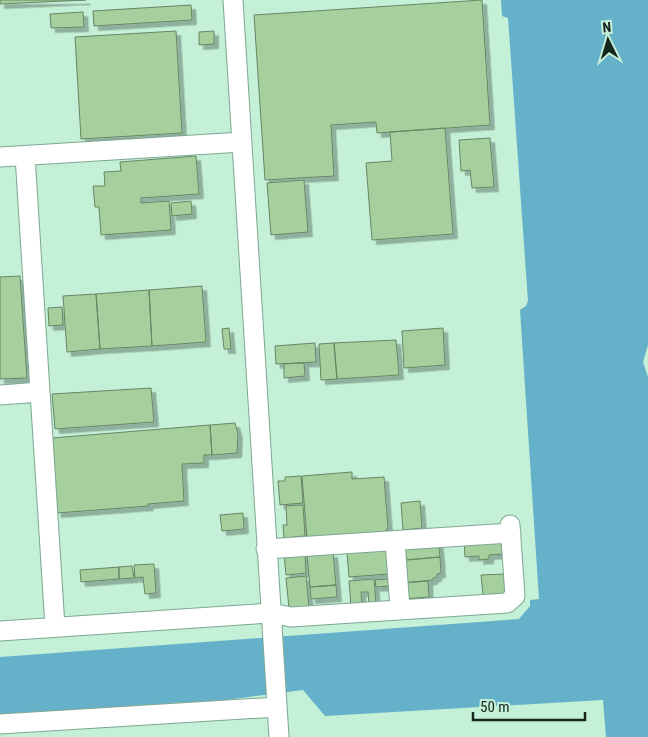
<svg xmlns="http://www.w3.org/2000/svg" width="648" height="737" font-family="'Roboto Condensed',sans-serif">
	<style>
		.water { fill: #65b1ca }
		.building { fill: #a5d09d; stroke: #688464; filter: url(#shadow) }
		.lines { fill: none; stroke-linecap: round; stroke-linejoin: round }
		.minor-casing { stroke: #7da791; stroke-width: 21 }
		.minor { stroke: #fff; stroke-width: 19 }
	</style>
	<defs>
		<filter id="shadow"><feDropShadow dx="4.5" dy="4.5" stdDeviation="0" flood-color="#0004"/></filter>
	</defs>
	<rect width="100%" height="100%" fill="#c3f0d7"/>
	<path class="water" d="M501,0H648V345L643,362L648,377V737H606L603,700L325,716L303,690L226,700L0,714V657L519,619L530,606V600L539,599L520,310L526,306L528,301L508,18L502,16Z"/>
	<path class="building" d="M0,0H86L0,4Z
		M482,0L490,125L377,133L376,122L331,125L334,176L265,180L254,15Z
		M191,5L192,20L94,26L93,11Z
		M83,12L84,27L51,28L50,14Z
		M176,31L182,133L81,139L75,37Z
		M214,31V44L199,45V32Z
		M445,128L453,234L372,240L366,163L392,161L390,132Z
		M490,138L494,187L472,188L470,170L461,171L459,140Z
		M196,156L199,194L141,198V203L169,201L171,230L101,235L99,207H95L93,186H105L104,172L121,171L120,162Z
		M304,180L308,232L271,235L267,183Z
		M191,201L192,214L172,216L171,203Z
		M20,276L27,378L0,379V277Z
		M202,286L206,342L152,346L149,290Z
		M149,290L152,346L100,349L96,294Z
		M96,294L100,349L67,352L63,296Z
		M62,307L63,325L49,326L48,308Z
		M229,328L231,349H224L222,329Z
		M443,328L445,365L404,368L402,331Z
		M396,340L399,375L337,379L334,343Z
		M315,343L316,362L276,364L275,346Z
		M334,343L337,379L321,380L319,344Z
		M304,363L305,376L284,378V364Z
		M151,388L154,422L55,429L52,394Z
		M235,423L238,434L237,453L212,455L210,425Z
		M210,425L212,455H204V463L182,464L184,501L148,504L149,506L57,513L52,438Z
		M352,472V479L384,477L388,528L384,532L307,538L302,476Z
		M301,476L303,503L280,505L278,481H285V477Z
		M420,501L422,528L403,530L401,503Z
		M303,505L305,536L284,538L283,525H287L286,506Z
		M243,513L244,529L222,531L220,515Z
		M503,536L504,554L489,555V559L479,560V556L465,557L464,539Z
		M438,539L440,557L406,560L404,541Z
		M386,546L388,574L349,577L347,552Z
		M305,552L306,573L286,575L284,554Z
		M333,553L336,585L310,587L307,555Z
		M406,555V560L440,557L441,573L437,574V577L433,578V580L402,583L400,556Z
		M154,564L156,593L145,594L143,577L135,578L134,565Z
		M132,566L134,578L119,579V567Z
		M119,567V579L81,582L80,570Z
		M505,574L507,593L483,595L481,575Z
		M306,576L309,607L289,608L286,578Z
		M374,579L376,603L369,604L368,592H361L362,606H351L349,581Z
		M388,579L389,586L376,587L375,580Z
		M428,581L429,597L403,599L402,583Z
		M336,585L337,597L311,599L310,587Z"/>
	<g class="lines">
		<defs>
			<path id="minor" d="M233,0L279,737
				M25,156L55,627
				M0,157L242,142
				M0,395L40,392
				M395,541L400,609
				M266,549L511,533
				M0,631L270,613L291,617L507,603L515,596L510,525
				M0,724L277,707"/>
		</defs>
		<use href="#minor" class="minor-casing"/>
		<use href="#minor" class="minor"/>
	</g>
	<g transform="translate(608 40) rotate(355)" stroke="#c3f0d7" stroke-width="4" paint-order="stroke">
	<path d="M0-4L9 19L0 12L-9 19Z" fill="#15261d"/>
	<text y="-8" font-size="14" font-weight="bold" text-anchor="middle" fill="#15261d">N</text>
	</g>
	<path d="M473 712v8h112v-8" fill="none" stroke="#15261d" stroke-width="2.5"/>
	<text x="480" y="712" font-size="15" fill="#15261d" stroke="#c3f0d7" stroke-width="4" paint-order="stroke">50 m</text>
</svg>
